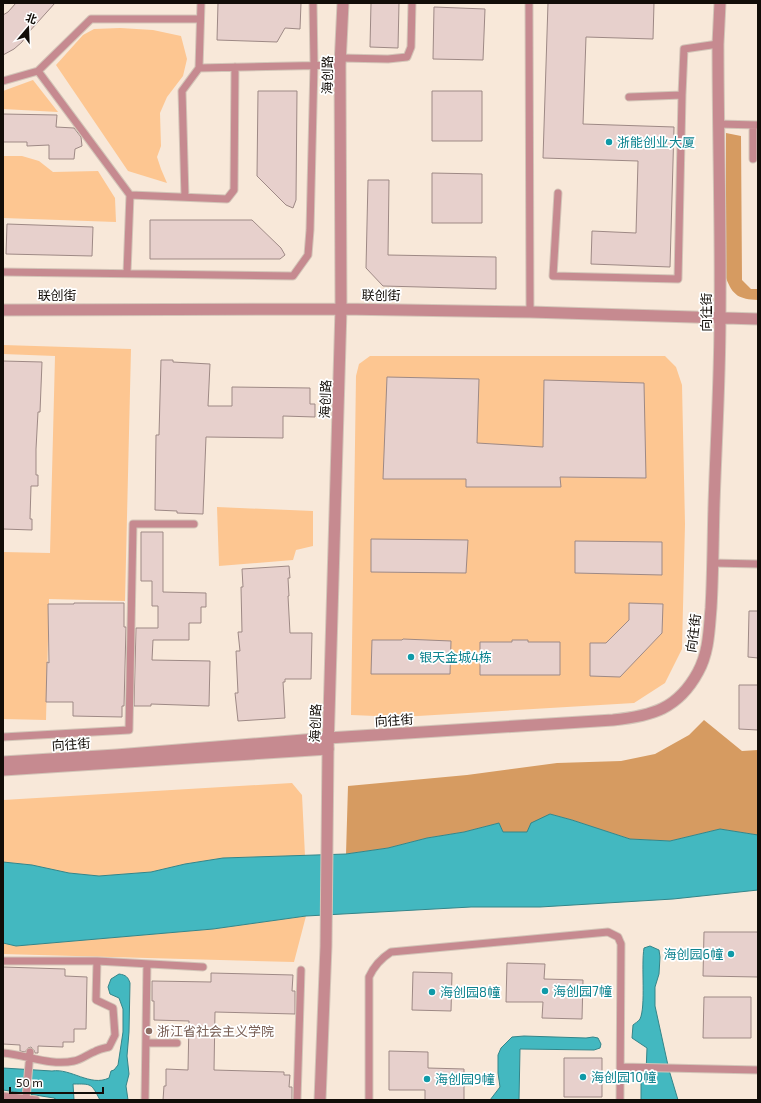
<svg xmlns="http://www.w3.org/2000/svg" width="761" height="1103" font-family="'Exo 2','Noto Sans SC',sans-serif">
	<style>
		.green { fill: #fdc691 }
		.forest { fill: #d69b61 }
		.water { fill: #43b8c0; stroke: #348589 }
		.building { fill: #e7d0cc; stroke: #9e8985 }
		.lines { fill: none; stroke-linecap: round; stroke-linejoin: round }
		.service-casing { stroke: #d3c5b8; stroke-width: 9 }
		.minor-casing { stroke: #d3c5b8; stroke-width: 13 }
		.tertiary-casing { stroke: #d3c5b8; stroke-width: 13 }
		.service { stroke: #c68a90; stroke-width: 7 }
		.minor { stroke: #c68a90; stroke-width: 11 }
		.tertiary { stroke: #c68a90; stroke-width: 11 }
		.culture-dot { fill: #0f9aa8; stroke: #fff; stroke-width: 1.5 }
		.education-dot { fill: #8d6e63; stroke: #fff; stroke-width: 1.5 }
		.labels { text-anchor: middle; stroke-width: 3.5; stroke-linejoin: round; paint-order: stroke }
		.street-label { font-size: 13px; fill: #120d08; stroke: #fff }
		.culture-label { font-size: 13px; fill: #0d838f; stroke: #fff; text-anchor: start }
		.education-label { font-size: 13px; fill: #785e54; stroke: #fff; text-anchor: start }
	</style>
	<rect width="100%" height="100%" fill="#f8e8d9"/>
	<path class="green" d="M120,28L153,30L181,36L187,59L183,76L167,97L160,113L161,146L157,157L161,169L167,183L128,171L56,65L83,35L94,29Z
		M33,80L58,112L3,109V91Z
		M3,156H22L39,161L53,172L98,171L115,198L116,222L3,218Z
		M3,345L131,349L125,601L49,599L46,720L3,719V552L50,553L55,356L3,354Z
		M370,356H665L676,367L682,385L685,524L682,649L665,683L634,703L401,717L351,715L356,376L359,364Z
		M217,507L313,511V546L296,550L293,560L219,566Z
		M292,783L302,795L305,856L223,858L185,864L151,872L99,876L69,873L32,865L3,862V800Z
		M306,916L294,962L3,954V943L16,946L213,929Z"/>
	<path class="forest" d="M726,133L741,136L742,280L751,289H758V300C739,299 733,296 726,278Z
		M704,720L742,751L758,750V835L720,829L670,841L630,839L572,820L550,814L527,832H503L499,823L464,832L427,838L388,848L346,854L348,786L467,775L557,763L621,761L655,754L689,735Z"/>
	<path class="water" d="M550,814L572,820L630,839L670,841L720,829L758,835V890L673,899L540,907H471L306,916L213,929L16,946L3,943V862L32,865L69,873L99,876L151,872L185,864L223,858L346,854L388,848L427,838L464,832L499,823L503,832H527L531,823Z
		M650,946L659,950L660,957L659,974L655,987V1006L669,1070L678,1100H641V1080L646,1073L647,1048L632,1038L633,1025C635,1023 638,1022 640,1019C646,1006 641,966 644,948Z
		M119,974C126,975 128,977 130,983L129,1032L127,1056L129,1074L126,1086L128,1100H100C91,1083 92,1084 73,1084L74,1100H57L54,1098L3,1090V1068L52,1071C71,1068 90,1087 109,1078L111,1071L114,1070L118,1065L123,1032V1009L119,998L110,994L108,987L111,979Z
		M524,1036L586,1038L593,1037L598,1038L601,1044L600,1048L594,1050L520,1049L519,1100H490L500,1087L498,1073V1055L501,1048L512,1037Z"/>
	<path class="building" d="M16,3H55L28,33L22,42L14,49L3,55V15L8,12Z
		M218,3H301L300,29L285,28L277,42L217,40Z
		M371,3H399L398,48L370,47Z
		M548,3H654L653,39L586,37L583,124L674,127L670,267L591,264L592,231L636,233L638,161L543,158Z
		M434,7L485,9L483,60L433,59Z
		M258,91H297L296,200L293,208L286,205L257,176Z
		M432,91H482V141H432Z
		M3,114L57,115L56,127L74,128L81,137L82,146L75,149L74,159H49V145L27,146V142H3Z
		M432,173L482,174V223H432Z
		M368,180H389L388,255L496,257V289L383,286L366,268Z
		M150,220H252L281,248L285,255L280,259H150Z
		M7,224L93,227L92,256L6,254Z
		M161,360H173V362L210,364L208,406H232V387L310,388V404H315V417L283,416V438L206,437L203,514L177,513V511L155,510L156,435H159Z
		M3,361L42,362L40,412H38L36,449V475H38V486H31L30,519H32V530L3,529Z
		M387,377L479,379L477,443L543,447L544,380L644,383L646,478L560,477L561,487H466V479H383Z
		M141,532H163V592L206,593V607H201V623H189V640H153L152,660L210,661L209,706L151,704V706H134L136,628H158V606H152V581H141Z
		M371,539L468,540L466,573L371,572Z
		M575,541L662,542V575L575,573Z
		M289,566L290,578H288L289,596H288L290,633H312L311,679H285V682H283L285,718L238,721L235,693H238L236,651H240L238,632H242L241,587H243L242,569Z
		M74,603H124V627H126L124,706H122V717L73,716V702H46L47,662L49,663L48,604H74Z
		M629,603L663,604L662,633L620,677L590,676V643H606L629,620Z
		M749,611H758V658L748,657Z
		M403,639L451,641L450,674H371L372,640H402Z
		M512,640H528V642H560V675H480V642H512Z
		M739,685H758V730L739,729Z
		M704,932H758V977L703,976Z
		M507,963L545,964L544,979L583,980L582,1019L542,1018L543,1002H506Z
		M3,967L65,969V976L87,977L86,1029H74V1042H63V1047L38,1046V1053H35L34,1050L31,1047L28,1048L25,1052L20,1051V1045L3,1044Z
		M413,972L452,973L451,1011L412,1010Z
		M211,973L293,975L292,991H295V1014L215,1012L214,1070L284,1072V1075H290L289,1087H292V1100H163L164,1086H166V1069L188,1070L189,1021L154,1020V1001H152V981L211,982Z
		M704,997H751V1038H703Z
		M389,1051L428,1052V1068L464,1069V1100H425V1090H389Z
		M564,1058H602V1097H564Z"/>
	<g class="lines">
		<defs>
			<path id="service" d="M201,3L199,68L340,65
				M529,3L530,312
				M341,58L388,59L407,57L411,47L412,3
				M38,71L130,195L127,273
				M3,81L38,71L91,19H200
				M629,97L682,95
				M718,124L758,125
				M753,159V125
				M558,193L553,276L678,279L682,95L684,49L718,44
				M130,195L227,199L234,190L235,67
				M185,197L182,91L199,68
				M3,272L293,276L308,255L310,230L314,65L313,3
				M712,563L758,564
				M3,737L129,730L133,524H194
				M3,961H97L203,967
				M146,1043H177
				M3,1053C27,1055 50,1066 74,1061C81,1060 88,1054 94,1052C99,1049 104,1048 109,1047L115,1035L113,1008L96,1000L97,961
				M621,1067L758,1070
				M3,1096L36,1100
				M26,1099L30,1052
				M145,1100L147,964
				M297,1100L301,970
				M369,1100V977C374,966 380,959 391,952L608,932L618,937L621,944L620,1100"/>
			<path id="minor" d="M320,1100L326,946L328,749"/>
			<path id="tertiary" d="M3,310L341,309L530,312L758,319
				M3,762L116,755L328,738L613,720C652,716 678,709 698,672C709,652 709,630 711,608C713,574 713,539 714,505C716,442 720,379 720,317C721,226 718,135 718,44L720,3
				M3,770L328,749L341,309L340,65L343,3"/>
		</defs>
		<use href="#service" class="service-casing"/>
		<use href="#minor" class="minor-casing"/>
		<use href="#tertiary" class="tertiary-casing"/>
		<use href="#service" class="service"/>
		<use href="#minor" class="minor"/>
		<use href="#tertiary" class="tertiary"/>
	</g>
	<g class="culture-dot">
		<circle cx="609" cy="142" r="4"/>
		<circle cx="411" cy="657" r="4"/>
		<circle cx="731" cy="954" r="4"/>
		<circle cx="545" cy="991" r="4"/>
		<circle cx="432" cy="992" r="4"/>
		<circle cx="583" cy="1077" r="4"/>
		<circle cx="427" cy="1079" r="4"/>
	</g>
	<circle class="education-dot" cx="149" cy="1031" r="4"/>
	<g class="labels">
		<g class="street-label">
			<text transform="translate(327 75) rotate(-89)" y="5">海创路</text>
			<text x="57" y="300">联创街</text>
			<text transform="translate(381 295) rotate(1)" y="5">联创街</text>
			<text transform="translate(706 312) rotate(-90)" y="5">向往街</text>
			<text transform="translate(325 399) rotate(-88)" y="5">海创路</text>
			<text transform="translate(693 633) rotate(-82)" y="5">向往街</text>
			<text transform="translate(394 720) rotate(-4)" y="5">向往街</text>
			<text transform="translate(315 723) rotate(-88)" y="5">海创路</text>
			<text transform="translate(71 744) rotate(-4)" y="5">向往街</text>
		</g>
		<g class="culture-label">
			<text x="617" y="147">浙能创业大厦</text>
			<text x="419" y="662">银天金城4栋</text>
			<text x="723" y="959" text-anchor="end">海创园6幢</text>
			<text x="553" y="996">海创园7幢</text>
			<text x="440" y="997">海创园8幢</text>
			<text x="591" y="1082">海创园10幢</text>
			<text x="435" y="1084">海创园9幢</text>
		</g>
		<g class="education-label">
			<text x="157" y="1036">浙江省社会主义学院</text>
		</g>
	</g>
	<rect width="761" height="1103" fill="none" stroke="#120d08" stroke-width="8"/>
	<g transform="translate(28 28) rotate(19)" stroke="#ffffff" stroke-width="3" paint-order="stroke">
	<path d="M0-3L7 15L0 10L-7 15Z" fill="#120d08"/>
	<text y="-6" font-size="11" font-weight="bold" text-anchor="middle" fill="#120d08">北</text>
	</g>
	<path d="M10 1087v6h93v-6" fill="none" stroke="#120d08" stroke-width="2"/>
	<text x="16" y="1087" font-size="12" fill="#120d08" stroke="#ffffff" stroke-width="3" paint-order="stroke">50 m</text>
</svg>
